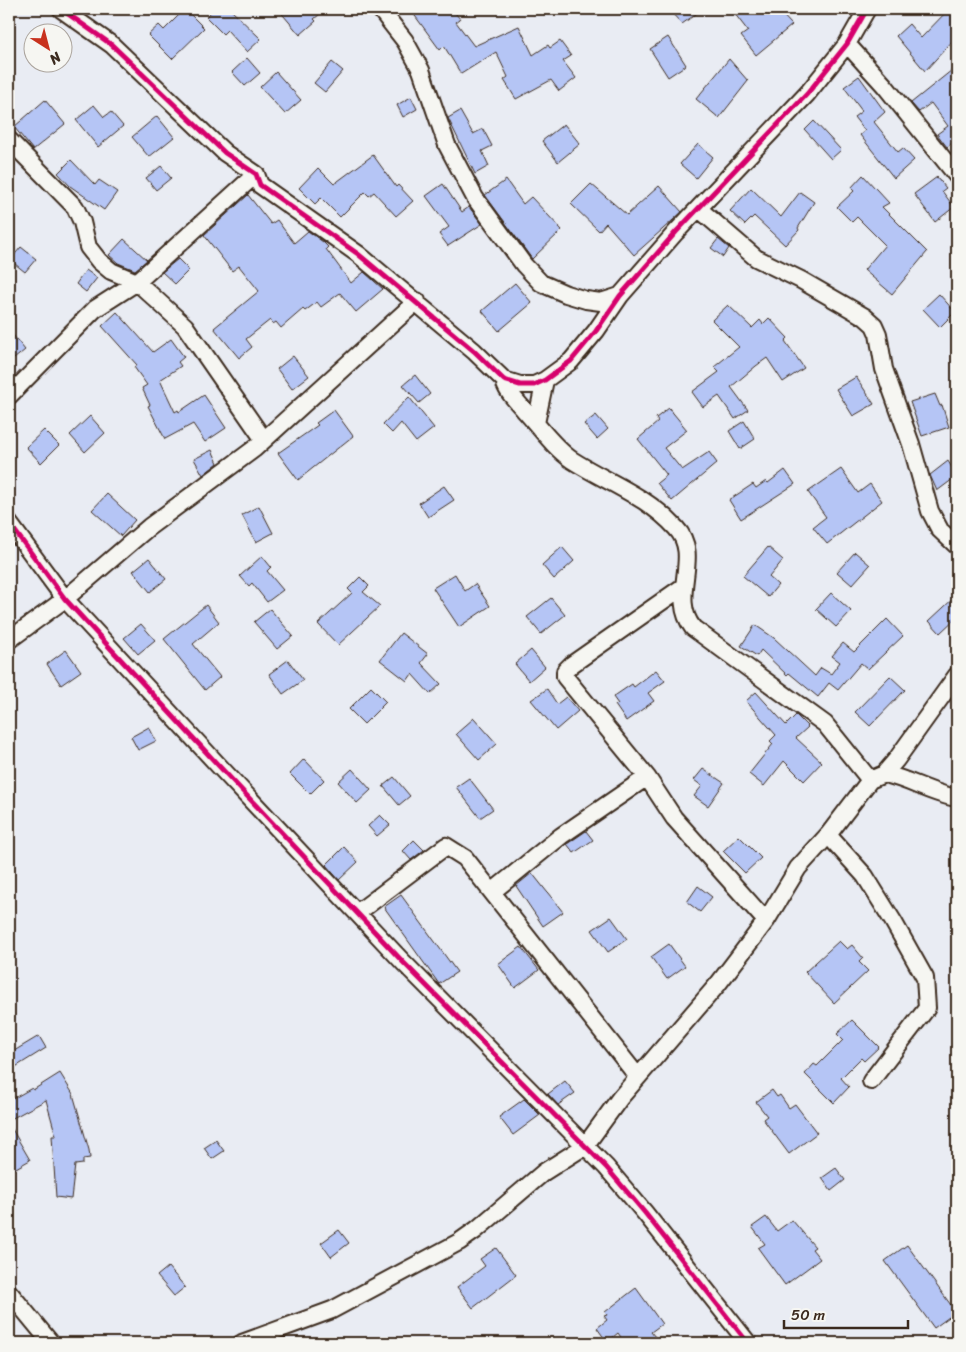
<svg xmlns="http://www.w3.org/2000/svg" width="966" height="1352" font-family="Sriracha,sans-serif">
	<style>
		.building { fill: #b5c5f5; stroke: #3b2a1e }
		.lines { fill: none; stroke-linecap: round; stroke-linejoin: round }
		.minor-casing { stroke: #3b2a1e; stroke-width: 20 }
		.minor { stroke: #f6f6f2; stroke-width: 16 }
		.cycleway-casing { stroke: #f6f6f2; stroke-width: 8 }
		.cycleway { stroke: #d6006c; stroke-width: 5 }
	</style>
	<rect width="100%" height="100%" fill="#e9ecf3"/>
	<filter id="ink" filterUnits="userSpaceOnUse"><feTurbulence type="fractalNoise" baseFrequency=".02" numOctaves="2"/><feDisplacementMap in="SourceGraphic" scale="10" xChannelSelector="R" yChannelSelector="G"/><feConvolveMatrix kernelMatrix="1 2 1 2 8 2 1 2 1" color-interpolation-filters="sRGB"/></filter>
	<g filter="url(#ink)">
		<path class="building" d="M185,9L204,28L172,59L148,35L159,25L164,30Z
			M214,9H230L261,39L247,52L227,30L223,34L206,17Z
			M278,9H326L314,19L316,21L300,35Z
			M410,9H452L460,19L456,22L474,46L519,26L533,55L548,45L550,48L560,41L571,56L563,61L576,78L559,91L551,80L516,99L504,80L508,77L496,52L461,74L444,46L440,50Z
			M668,9H703L682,24Z
			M731,9H777L792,25L756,55L741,36L748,31Z
			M949,9H957V36L925,71L896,36L909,24L921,38Z
			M668,37L686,65L668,77L650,49Z
			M247,58L260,73L245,86L232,72Z
			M729,59L748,81L719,118L696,99Z
			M332,62L343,71L325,92L314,83Z
			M957,66V139L947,147L937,134L948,126L931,103L919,112L911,103Z
			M276,72L301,100L285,114L260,87Z
			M859,76L885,112L874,122L898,152L903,148L914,160L894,178L860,135L865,131L854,117L862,111L844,87Z
			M411,97L417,109L403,117L397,105Z
			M45,100L65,124L33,150L14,127Z
			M94,105L104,117L111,112L123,126L98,147L76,120Z
			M460,111L473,134L483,129L492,146L482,151L489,166L475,174L448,118Z
			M157,116L174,137L149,157L132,137Z
			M814,121L841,150L831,159L805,130Z
			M564,124L580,144L558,162L542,141Z
			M698,144L713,157L696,178L680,164Z
			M373,155L396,187L398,185L413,201L396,216L374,192L369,196L365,192L340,217L321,198L315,204L299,188L318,168L334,184Z
			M71,160L95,185L99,180L117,192L104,210L70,186L58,173Z
			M161,166L171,178L156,190L146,178Z
			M863,175L889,203L882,207L927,252L892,294L864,270L885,245L857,217L852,222L837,207L854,191L851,188Z
			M937,177L946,188L942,191L954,207L935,222L914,194Z
			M506,180L523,204L531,197L562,230L532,259L485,195Z
			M443,184L462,212L469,207L482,224L448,246L439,234L449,227L426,196Z
			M591,184L627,215L659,186L682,212L634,255L606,223L599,231L571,204Z
			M751,188L781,217L800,192L814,202L798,228L799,230L785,245L754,216L745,225L730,211Z
			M248,195L271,224L277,220L294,243L308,231L323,242L328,247L326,249L351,283L364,272L383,289L356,312L340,293L321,307L317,302L305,311L303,309L281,328L276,322L273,324L270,320L246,339L252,347L239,358L214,328L259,291L239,266L232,271L204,235Z
			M124,239L147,260L135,270L118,263L109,255Z
			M718,239L729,248L723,257L711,248Z
			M21,247L36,259L25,272L10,260Z
			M178,259L189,270L175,284L162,272Z
			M86,270L97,278L86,292L76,284Z
			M515,283L532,303L499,331L482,311Z
			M939,294L955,312L940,327L923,309Z
			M728,305L752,328L760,320L763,324L769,318L788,338L785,341L804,368L783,382L767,358L756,366L731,387L748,410L735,419L719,396L703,407L692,392L719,372L714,367L739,347L712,320Z
			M117,312L153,352L171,339L184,357L178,362L181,366L160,380L175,412L178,410L179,412L204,395L226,428L205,442L193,424L165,439L148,406L150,405L142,388L147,385L134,367L137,365L102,326Z
			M9,330L25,350L9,363Z
			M293,356L309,376L292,389L277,369Z
			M415,375L430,394L419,403L403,385Z
			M856,377L874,404L853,416L836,389Z
			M935,394L940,406L942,405L949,427L922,436L910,402Z
			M409,397L434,428L416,442L401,423L392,433L383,424Z
			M669,408L687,430L664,448L682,470L709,452L717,463L672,501L657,483L667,475L638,439L658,422L656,418Z
			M334,410L353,436L298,480L278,453L318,425L316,423Z
			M596,415L608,429L597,439L584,424Z
			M90,416L105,433L85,452L70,435Z
			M744,421L755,439L740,449L729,431Z
			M44,430L59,445L41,463L26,447Z
			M212,450L218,463L203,475L194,459Z
			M948,461L957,476L937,491L930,475Z
			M841,469L858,493L870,484L882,501L827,544L813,527L826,517L808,492Z
			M785,470L795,484L741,519L729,500L753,484L756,488L766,481L768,483Z
			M444,486L454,500L428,517L419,503Z
			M107,494L135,520L121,536L92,510Z
			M259,506L273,533L256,542L242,515Z
			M562,547L574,561L554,579L542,565Z
			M768,547L783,560L769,577L778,585L768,597L743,576Z
			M855,552L870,565L852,585L837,572Z
			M262,556L271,567L267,571L283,590L267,602L252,583L249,586L240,576Z
			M149,558L166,579L150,592L133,571Z
			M455,574L465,591L475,584L490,606L459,627L433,588Z
			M360,577L369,586L363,592L380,606L338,645L318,624L352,593L348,589Z
			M831,593L851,611L836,627L816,609Z
			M957,595V617L940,633L929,621Z
			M551,598L565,615L541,634L527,617Z
			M206,605L219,622L193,644L220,677L205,690L164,639Z
			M270,609L293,636L277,649L254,622Z
			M887,619L903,636L868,669L861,663L838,690L829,683L818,697L789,673L787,675L761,650L757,656L741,646L755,625L774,638L815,676L821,668L831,674L840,662L832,656L843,643L854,652Z
			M141,624L155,640L138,654L124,638Z
			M401,633L428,654L421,663L441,684L430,694L412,674L407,681L380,660Z
			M66,650L81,671L61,685L47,664Z
			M531,650L545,667L529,681L515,664Z
			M288,660L303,680L283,694L269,674Z
			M656,670L665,681L648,693L654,701L626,721L615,705L618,704L613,697L632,684L634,687Z
			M890,676L905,690L870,726L855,712Z
			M371,687L386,702L364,724L349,709Z
			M547,689L557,704L566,697L578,711L556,730L531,700Z
			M756,692L786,725L796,715L808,727L796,738L822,762L804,781L784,761L764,786L749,774L773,744L770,741L776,735L746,701Z
			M474,718L497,744L479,760L456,734Z
			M149,727L156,741L138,750L131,737Z
			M304,759L324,780L310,794L290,774Z
			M352,769L371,790L357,803L338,782Z
			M703,769L724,783L708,806L694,796L702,786L694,780Z
			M394,777L410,796L399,805L383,786Z
			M469,778L493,809L480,818L456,787Z
			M380,815L390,825L377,836L368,826Z
			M586,831L593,840L574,853L567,844Z
			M739,836L761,858L745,873L723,851Z
			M414,840L424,850L411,860L403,851Z
			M344,847L358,862L339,880L326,865Z
			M532,873L563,912L543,926L516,886Z
			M698,886L712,897L700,912L687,902Z
			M401,895L457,972L439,984L384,907Z
			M611,917L627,939L608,952L592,930Z
			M839,941L847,949L852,945L863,958L859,962L868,971L834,1003L805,972Z
			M669,944L685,966L667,979L651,957Z
			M521,947L539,970L515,988L498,964Z
			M852,1020L879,1047L864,1061L861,1058L841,1078L849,1087L834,1103L805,1074L814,1064L817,1066L843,1040L837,1034Z
			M39,1036L46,1048L9,1071V1054Z
			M60,1073L73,1094L89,1150L90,1158L83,1159V1164L75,1165L71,1199L56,1197L52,1136H56L46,1100L9,1120V1101L32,1088L33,1090Z
			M565,1081L575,1093L558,1105L548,1094Z
			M772,1090L777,1097L780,1095L789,1108L795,1104L817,1133L789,1154L763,1119L767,1116L756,1102Z
			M524,1099L540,1115L513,1135L499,1117Z
			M9,1124L30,1160L9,1172Z
			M216,1140L224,1151L212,1159L204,1148Z
			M836,1168L845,1180L831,1191L822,1178Z
			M766,1217L777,1231L792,1220L815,1247L812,1249L820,1259L785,1285L758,1248L765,1244L752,1227Z
			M339,1230L349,1243L331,1257L321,1243Z
			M907,1245L956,1312L934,1328L885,1261Z
			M496,1248L516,1275L473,1308L457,1287L485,1266L480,1259Z
			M168,1267L185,1287L174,1296L157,1276Z
			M636,1288L662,1324L651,1332L660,1343H625L618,1333L607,1342L597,1328L607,1320L604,1316L607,1315L605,1312Z"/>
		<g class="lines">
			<defs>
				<path id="minor" d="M61,9L112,45L225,153L256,174L260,185L358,254L474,351L504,380L520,385H534L545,380L571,361L596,331L620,296L676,232L807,94L847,44L867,9
					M380,9L405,41L421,70L447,145L475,198L524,265L541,283L566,294L586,300L601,302L620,296
					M847,44L885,86L957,176
					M9,140L75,207L82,222L88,247L99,261L111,271L137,282L185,326L264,440
					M699,209L756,258L801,280L865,317L874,325L878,334L884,369L911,444L930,511L940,530L957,546
					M504,380C506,392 517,401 525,411C539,426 554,448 572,460C608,483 647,496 676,528C703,556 668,596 693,628L825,724L870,780
					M9,396L95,309L137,282L256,174
					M536,423L545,380
					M9,523L65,599L219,766L403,962L606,1167L645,1213L748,1343
					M684,586L571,665L565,671V677L647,777L674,818L766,921
					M9,640L65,599L149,527L254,449L417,301
					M884,774C909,779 932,794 957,798
					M828,835L865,876L893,921L925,978L927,1008L871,1081
					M492,892L561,836L647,777
					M357,913L446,846L465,858L638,1077
					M9,1292L51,1343
					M242,1343L332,1310L459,1242L476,1230L544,1172L585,1146L620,1098L718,984L766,921L798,868L828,835L870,780L884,774L896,760L957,675"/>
			</defs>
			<use href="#minor" class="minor-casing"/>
			<use href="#minor" class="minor"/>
			<defs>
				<path id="cycleway" d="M61,9L112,45L225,153L256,174L260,185L358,254L474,351L504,380L520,385H534L545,380L571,361L596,331L620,296L676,232L807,94L847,44L867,9
					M9,523L65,599L219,766L403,962L606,1167L645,1213L748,1343"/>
			</defs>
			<use href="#cycleway" class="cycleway-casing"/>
			<use href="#cycleway" class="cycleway"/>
		</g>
	</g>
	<rect width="966" height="1352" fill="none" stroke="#f6f6f2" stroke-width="30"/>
	<rect x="15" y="15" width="936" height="1322" fill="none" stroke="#3b2a1e" stroke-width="2" filter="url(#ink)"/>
	<g transform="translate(48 48) rotate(144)"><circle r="24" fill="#f6f6f2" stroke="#aba49d"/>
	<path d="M0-4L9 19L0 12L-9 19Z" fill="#c8321e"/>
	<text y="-8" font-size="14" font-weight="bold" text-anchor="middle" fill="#3b2a1e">N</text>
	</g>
	<path d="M784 1320v8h124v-8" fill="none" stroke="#3b2a1e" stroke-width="2.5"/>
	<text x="791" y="1320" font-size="15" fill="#3b2a1e" stroke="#f6f6f2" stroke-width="4" paint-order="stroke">50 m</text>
</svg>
